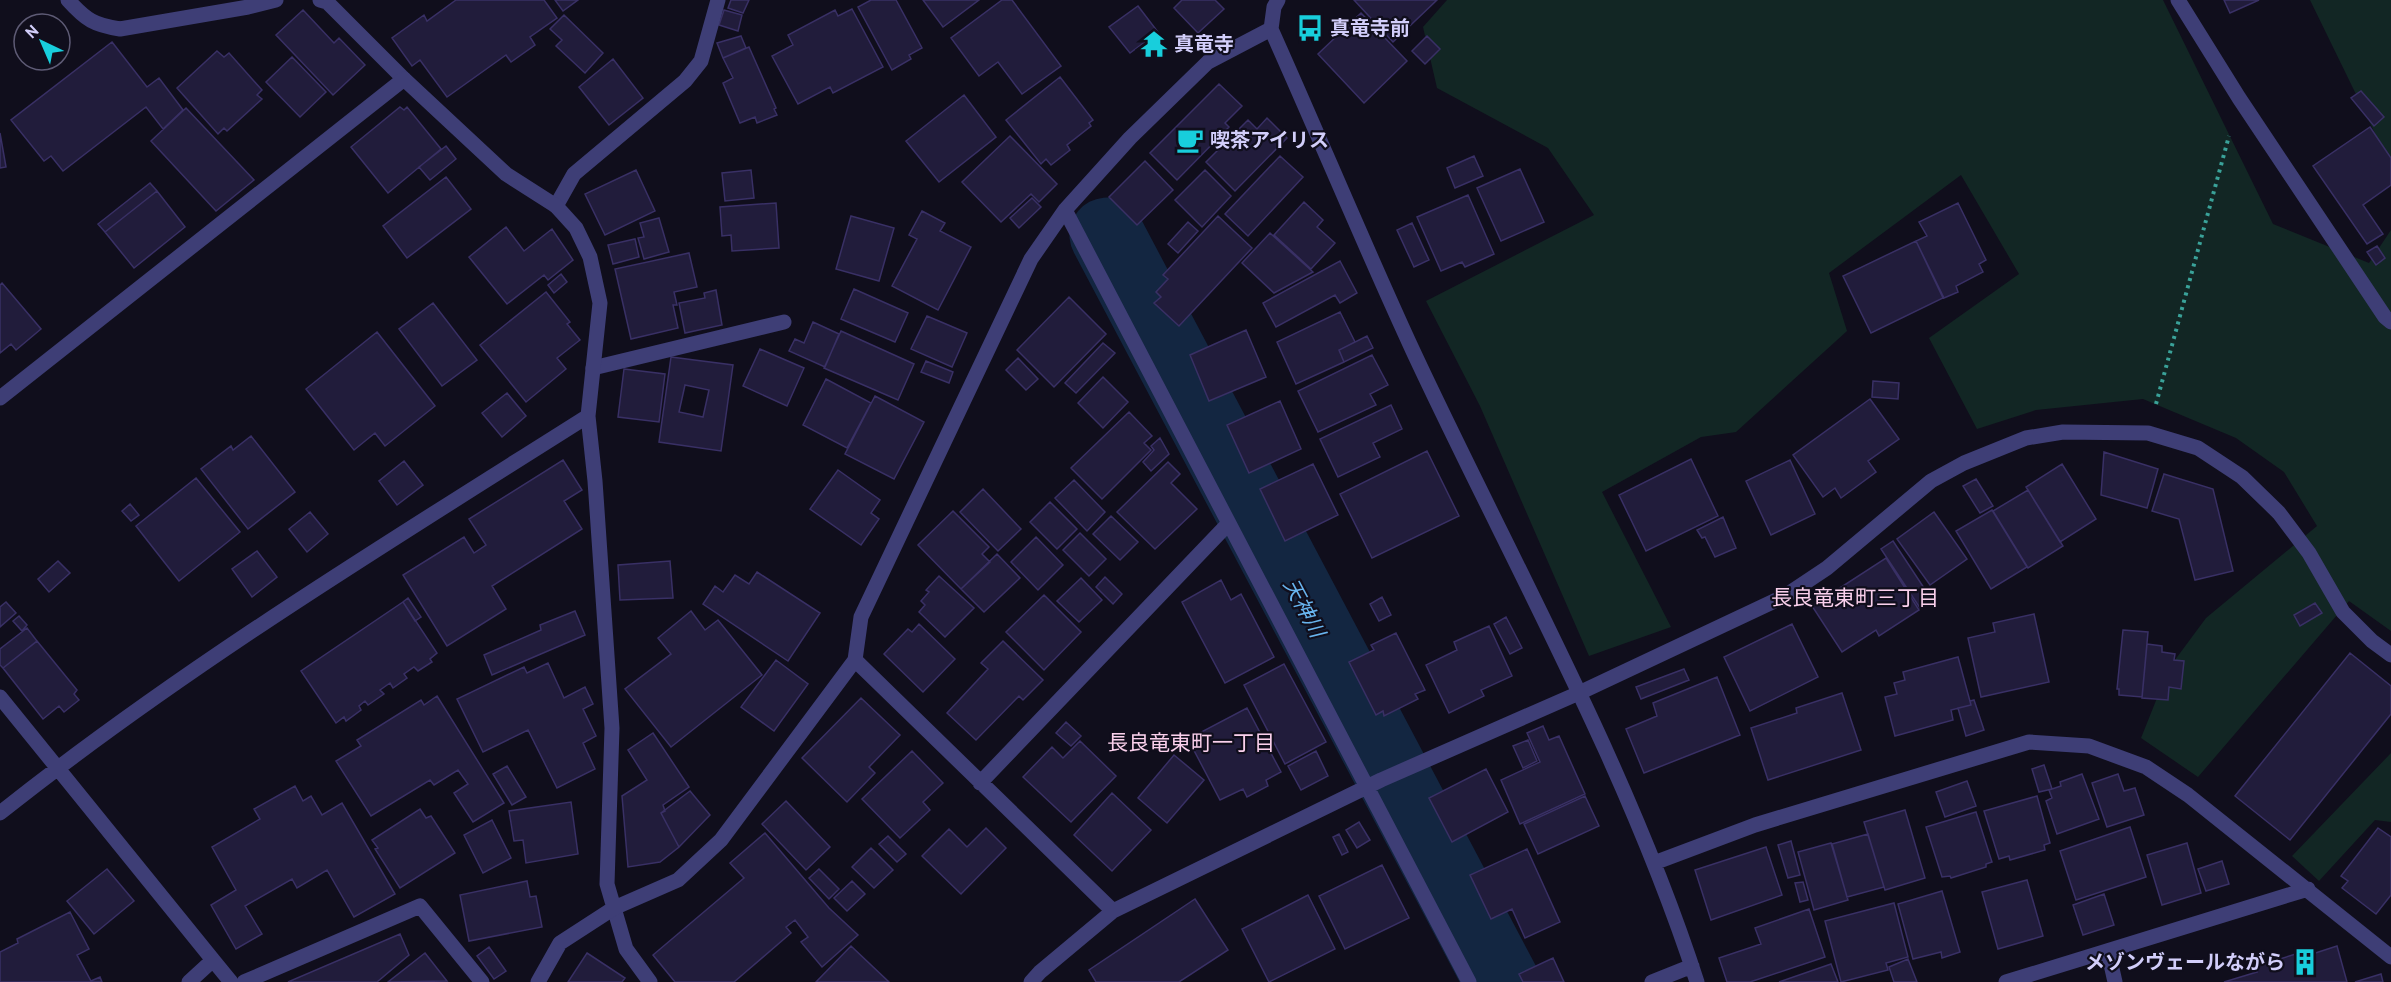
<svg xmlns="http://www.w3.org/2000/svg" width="2391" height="982" font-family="'PT Sans','Noto Sans JP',sans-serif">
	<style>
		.green { fill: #122624 }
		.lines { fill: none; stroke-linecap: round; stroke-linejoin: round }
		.river { stroke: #132641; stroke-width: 75 }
		.building { fill: #211c3b; stroke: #393065; stroke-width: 1.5; fill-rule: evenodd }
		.path { stroke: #3aa299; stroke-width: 4; stroke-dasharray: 3 4.5; stroke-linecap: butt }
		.lane { stroke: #3e3e76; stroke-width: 15 }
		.street { stroke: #3e3e76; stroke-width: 15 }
		.labels { text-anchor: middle; stroke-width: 4.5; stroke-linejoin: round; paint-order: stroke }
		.poi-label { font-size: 20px; font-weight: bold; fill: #d2cefa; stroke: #100e1c; text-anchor: start }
		.neighbourhood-label { font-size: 21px; fill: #fad0ec; stroke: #100e1c }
		.water-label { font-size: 21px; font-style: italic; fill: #68b4ee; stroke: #100e1c }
	</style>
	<rect width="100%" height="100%" fill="#100e1c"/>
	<path class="green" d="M1447,0H2163L2273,224L2369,263L2391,230V631L2349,601L2198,777L2141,738L2169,668L2206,618L2317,526L2284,472L2236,438L2143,399L2036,410L1977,429L1929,338L2019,274L1961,175L1829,273L1847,331L1736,432L1701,437L1602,492L1671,627L1589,656L1480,406L1426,301L1594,215L1548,148L1437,88L1423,27Z
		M2310,0H2391V166Z
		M2391,753V822L2375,820L2319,881L2292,856Z"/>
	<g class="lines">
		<path class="river" d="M1107,235L1502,982"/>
	</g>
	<path class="building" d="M456,0H544L557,18L530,37L535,45L511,62L506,55L447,97L420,60L412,66L392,38L424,15L427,21Z
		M555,0H578L563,11Z
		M731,0H749L743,13L728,8Z
		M871,0H896L922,48L909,55L911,59L892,70L858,7Z
		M923,0H979L943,27Z
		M1002,0H1012L1061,66L1022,94L998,62L979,76L951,38Z
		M1182,0H1215L1224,9L1198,33L1174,8Z
		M1354,0H1437L1393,42Z
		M2224,0H2259L2230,13Z
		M1138,6L1158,32L1130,53L1109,27Z
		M852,9L883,67L833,93L830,87L798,104L772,56L793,45L788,35L835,10L838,16Z
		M303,10L334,43L339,38L365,65L333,95L276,35Z
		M724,10L742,15L738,31L719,25Z
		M1361,13L1407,61L1364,103L1318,54Z
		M564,15L603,53L585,73L556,46L562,40L550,29Z
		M741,36L746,48L723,58L717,43Z
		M1427,36L1440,49L1425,64L1412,51Z
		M112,42L147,87L159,78L183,110L163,129L146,107L63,171L51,156L44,161L11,120Z
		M749,47L776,108L774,109L777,115L757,123L755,117L740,123L723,83L733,78L723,58Z
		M217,51L224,57L229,53L262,90L257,95L262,99L227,131L224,128L218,134L177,88Z
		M292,57L326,92L300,117L266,82Z
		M613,59L643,98L609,125L579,87Z
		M1060,77L1093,120L1089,123L1091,126L1067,145L1070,150L1051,165L1046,159L1041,164L1006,120Z
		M1219,84L1242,106L1225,123L1229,127L1177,180L1150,153Z
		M2361,91L2384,117L2374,126L2351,98Z
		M964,95L996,137L939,182L906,141Z
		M400,107L404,110L407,107L441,149L388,193L351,147Z
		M186,108L254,180L216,211L151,141Z
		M1267,118L1287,138L1235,191L1206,162L1248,120L1257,129Z
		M2370,127L2391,158V185L2363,205L2383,234L2367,244L2313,166Z
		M0,133L6,167L0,168Z
		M1010,136L1057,184L1039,202L1031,194L1001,222L962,182Z
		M446,146L456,159L430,180L419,167Z
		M1280,156L1303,177L1248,236L1225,214Z
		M1474,156L1483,176L1455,188L1447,168Z
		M1145,161L1173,190L1137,225L1109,197Z
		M1520,169L1544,222L1501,241L1477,188Z
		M636,170L655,211L605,235L585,194Z
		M751,170L754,198L725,201L722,173Z
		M1205,170L1231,196L1202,227L1175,200Z
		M446,177L471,209L407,258L383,226Z
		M150,183L157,191L105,232L98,224Z
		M157,191L185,227L134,268L105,232Z
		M1468,195L1494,254L1465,267L1462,262L1441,271L1417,217Z
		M1032,198L1041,207L1019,228L1010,218Z
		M1304,202L1323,220L1317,227L1335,243L1311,269L1274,235Z
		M776,203L779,248L732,251L731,235L722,236L720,207Z
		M1958,203L1986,260L1979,264L1983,272L1956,286L1958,292L1944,298L1916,241L1927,236L1919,222Z
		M922,211L945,223L940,231L971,247L938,310L892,286L917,239L909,235Z
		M851,216L894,228L879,281L836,269Z
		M1218,216L1252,248L1179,326L1154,303L1161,297L1156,292L1168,279L1163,275Z
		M659,218L669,252L644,259L638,238L644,237L640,223Z
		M1188,222L1198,231L1178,253L1168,244Z
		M1412,223L1429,260L1414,267L1397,230Z
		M506,227L524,251L552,229L573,260L548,280L544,275L507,304L469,257Z
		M1270,233L1313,272L1274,293L1242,263Z
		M635,239L639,257L613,264L608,245Z
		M1916,241L1943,298L1871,333L1843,276Z
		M2377,246L2385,258L2376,265L2367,252Z
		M689,253L697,287L674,292L677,305H673L678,328L631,339L615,269Z
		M1340,261L1357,293L1340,303L1335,295L1276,327L1263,303Z
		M561,274L567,282L554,293L548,285Z
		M2,283L41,329L16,350L11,344L0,353V285Z
		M854,289L908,313L895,342L841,319Z
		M716,290L722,325L685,333L679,303L705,298L704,293Z
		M546,292L570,322L567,324L580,340L557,358L566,369L526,402L480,345Z
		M1069,297L1106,334L1054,387L1017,350Z
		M433,303L477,360L442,386L399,329Z
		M1340,312L1355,342L1339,350L1344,362L1296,384L1277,342Z
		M927,316L967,333L952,367L911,349Z
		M813,322L839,334L825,367L789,351L795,339L804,343Z
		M1246,330L1266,377L1209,401L1190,355Z
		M841,331L914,364L898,400L824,368Z
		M377,332L435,406L385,446L375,433L354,450L306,389Z
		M1367,336L1373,348L1344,362L1339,350Z
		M1103,343L1115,353L1076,393L1065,383Z
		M760,349L804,368L787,406L743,386Z
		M1372,355L1388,385L1370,394L1376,405L1318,432L1298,391Z
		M671,357L733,365L721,451L659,442ZM685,385L709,390L703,417L679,412Z
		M1018,358L1038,379L1026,390L1006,370Z
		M926,361L953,372L949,383L921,372Z
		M624,369L665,374L659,422L618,417Z
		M1103,377L1128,402L1103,428L1078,403Z
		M826,379L871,403L847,448L803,425Z
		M1873,381L1899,383L1898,399L1872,397Z
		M507,393L526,416L502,437L482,413Z
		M875,396L924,422L894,479L845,454Z
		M1870,399L1899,439L1868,461L1876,472L1841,498L1835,488L1823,497L1793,455Z
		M1280,401L1301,449L1249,473L1227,425Z
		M1391,405L1402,429L1373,443L1380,457L1338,477L1320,439Z
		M1129,412L1152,436L1144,443L1151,450L1102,499L1071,468Z
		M251,436L295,492L248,529L201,469L231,446L233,450Z
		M1160,438L1169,454L1151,471L1143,462L1154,450L1151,446Z
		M1427,451L1459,516L1372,558L1340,494Z
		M2104,452L2158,469L2147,508L2101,495Z
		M1691,459L1718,516L1646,551L1619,495Z
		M563,460L582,490L564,501L582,529L492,586L506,609L447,646L403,575L464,537L474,553L486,545L469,519Z
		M1790,460L1815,514L1771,535L1746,481Z
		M404,461L423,485L397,505L379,481Z
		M1168,462L1180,474L1171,483L1197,509L1155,549L1117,512Z
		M1313,464L1338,515L1285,541L1260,489Z
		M2062,464L2096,519L2060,542L2026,487Z
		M838,470L880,500L871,513L879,519L861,545L810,509Z
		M2164,474L2213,489L2233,571L2195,580L2179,519L2152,511Z
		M196,478L240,532L179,581L136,526Z
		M1976,479L1993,506L1980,513L1963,486Z
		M1074,480L1105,512L1087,531L1055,498Z
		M983,489L1021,529L998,551L960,512Z
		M2028,490L2063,546L2028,568L1993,511Z
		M1050,502L1077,529L1057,549L1030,522Z
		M130,504L139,515L131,521L122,511Z
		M1992,510L2027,567L1991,589L1956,531Z
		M953,511L989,547L982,554L990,562L961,589L918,545Z
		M310,512L328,534L307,552L289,529Z
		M1934,512L1967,559L1930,585L1897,539Z
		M1111,516L1138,542L1120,560L1093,534Z
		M1723,517L1736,548L1715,557L1705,537L1702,538L1697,530Z
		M1080,533L1106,559L1089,576L1063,550Z
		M1036,537L1063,565L1038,590L1011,562Z
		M1893,541L1932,600L1920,608L1881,549Z
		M257,551L277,577L252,597L232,569Z
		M997,554L1020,578L984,612L961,589Z
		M1886,558L1919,610L1879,636L1876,630L1842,652L1812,606Z
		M58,561L70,573L49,592L38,579Z
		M670,561L673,598L620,600L618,565Z
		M757,572L820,613L788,661L703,604L715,586L723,592L735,575L749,584Z
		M939,576L974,608L945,637L919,612L925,605L921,601L929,592L926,590Z
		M1105,577L1122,594L1113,604L1096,587Z
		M1081,578L1102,600L1079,622L1057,601Z
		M1221,580L1231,600L1241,594L1274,657L1225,683L1182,602Z
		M1044,595L1081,632L1044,670L1006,632Z
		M1382,597L1391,615L1379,621L1370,604Z
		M408,598L421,617L415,621L403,602Z
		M6,602L16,613L0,627V607Z
		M403,602L437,653L430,659L432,662L418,671L414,667L404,674L407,678L393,688L390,683L380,690L384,694L368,705L365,701L359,706L361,710L346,721L344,717L336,723L301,671Z
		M2315,603L2322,613L2300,626L2294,615Z
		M575,611L585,635L492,675L484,655L541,630L540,625Z
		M691,611L705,630L718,620L762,675L671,747L625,689L671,654L658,638Z
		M2034,614L2049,682L1981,697L1968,638L1995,632L1993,623Z
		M19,616L27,625L22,631L13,621Z
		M1506,617L1522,648L1510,654L1494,624Z
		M919,624L955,659L923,692L884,654L908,629L912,632Z
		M1792,624L1818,677L1750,711L1724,657Z
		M1489,626L1512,676L1481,690L1484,696L1449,713L1426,665L1457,650L1454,642Z
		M27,628L37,641L3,668L0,665V649Z
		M2123,630L2148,632L2142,697L2119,695V689H2117Z
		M1396,633L1425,690L1415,694L1418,699L1384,716L1383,711L1376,715L1349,662L1374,650L1371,645Z
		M37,641L77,690L74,694L79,700L64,712L59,706L43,719L3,668Z
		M1003,641L1043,680L1023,700L1019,696L976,740L947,713L988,669L981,663Z
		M2147,644L2162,646V652L2175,654L2174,660L2184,661L2181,689L2169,687L2168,700L2142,698Z
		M2350,653L2391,686V714L2290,840L2235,796Z
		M1958,657L1971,705L1951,710L1953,720L1895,736L1885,697L1897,694L1894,683L1905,680L1903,672Z
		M776,660L808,684L774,731L741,707Z
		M548,663L564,698L585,687L593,704L583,709L596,736L583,743L595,769L557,788L528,730L483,752L457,699L524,667L527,673Z
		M1284,664L1326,742L1285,764L1244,685Z
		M1684,669L1689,680L1641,699L1636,687Z
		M1717,677L1740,735L1644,773L1626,729L1657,716L1653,703Z
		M1842,693L1861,750L1768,780L1751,728L1797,713L1796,708Z
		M437,696L504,803L473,822L454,793L468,784L458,770L434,785L430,780L371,816L336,761L361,746L357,740L421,700L424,705Z
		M861,698L900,735L869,767L875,773L847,802L802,758Z
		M1974,700L1984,730L1966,736L1958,708L1971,705L1970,701Z
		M1247,708L1281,772L1266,780L1268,786L1247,797L1243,789L1220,800L1188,739Z
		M1066,722L1081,736L1071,746L1056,733Z
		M1543,726L1549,740L1559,736L1585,794L1520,824L1501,780L1540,762L1527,733Z
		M653,733L689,787L663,805L665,811L661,813L679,847L660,862L628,867L622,796L647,780L628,750Z
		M1528,740L1537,761L1523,768L1513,746Z
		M1080,741L1116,776L1071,822L1023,777L1052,747L1063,758Z
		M912,751L943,783L923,802L930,810L900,838L862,799Z
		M1316,751L1328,776L1301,790L1288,766Z
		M1174,755L1204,780L1167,823L1138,798Z
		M2044,765L2052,789L2039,792L2032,769Z
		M507,766L526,797L512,805L493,774Z
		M1486,769L1508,812L1452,842L1429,798Z
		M2082,774L2099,819L2057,834L2046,801L2052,798L2049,790L2061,786L2060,782Z
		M2118,774L2124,791L2135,788L2144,815L2107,827L2092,783Z
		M1967,781L1976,806L1945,817L1936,792Z
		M295,786L303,801L311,796L322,815L342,803L395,894L354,917L327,870L297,888L292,879L245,906L262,934L236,949L211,905L236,890L212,847L260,819L254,809Z
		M690,791L710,815L679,847L661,813Z
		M1112,793L1151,830L1112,871L1074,835Z
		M1585,796L1599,826L1538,854L1524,824Z
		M2037,796L2050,843L2044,845L2045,850L2010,860L2009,856L1999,859L1984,811Z
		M786,801L830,847L806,870L762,824Z
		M571,802L578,854L526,863L523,840L514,841L509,811Z
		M420,809L426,818L431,816L455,853L400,888L375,849L378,848L372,840Z
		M1905,810L1925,878L1885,890L1864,822Z
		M1976,812L1992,862L1986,864V867L1951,878L1950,876L1942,877L1926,827Z
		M492,820L511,858L483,873L464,835Z
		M1359,822L1370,840L1357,848L1346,830Z
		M2130,827L2146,877L2076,900L2060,851Z
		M986,828L1006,848L961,894L922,856L949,829L967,847Z
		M2378,828L2391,837V895L2376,914L2342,888L2348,881L2341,876Z
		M765,833L829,908L858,935L822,967L801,942L808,937L795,920L786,927L791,933L734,982H675L653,955L744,878L730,863Z
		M1339,834L1348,852L1342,855L1333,837Z
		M1868,834L1884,887L1847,897L1832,844Z
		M888,836L906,854L897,862L879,844Z
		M1791,841L1800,875L1788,878L1778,845Z
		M1831,843L1848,900L1814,910L1798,852Z
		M2187,843L2201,893L2162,905L2147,855Z
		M1766,847L1782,895L1711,920L1695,870Z
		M871,848L893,870L874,888L852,867Z
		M1527,849L1560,922L1525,938L1512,909L1491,919L1470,875Z
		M2222,861L2229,884L2206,891L2198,869Z
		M1382,865L1409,918L1345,949L1319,896Z
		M107,869L134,901L94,934L67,901Z
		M819,869L839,889L829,899L809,878Z
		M2027,880L2043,936L1998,949L1982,892Z
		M527,881L530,897L536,896L542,927L469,941L460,895Z
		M852,881L865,894L847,911L834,898Z
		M1803,882L1808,900L1800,902L1795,883Z
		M1942,891L1960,952L1942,958L1941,952L1913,959L1898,904Z
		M2104,894L2114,925L2083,935L2073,905Z
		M1308,895L1335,949L1269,982L1242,929Z
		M1195,899L1228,950L1179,982H1096L1089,970Z
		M1894,903L1908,957L1886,963L1888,970L1841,982L1825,921Z
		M1809,909L1825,957L1750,982H1727L1719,958L1761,944L1755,928Z
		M70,912L89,949L77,955L91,981L100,977L102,982H0V952L18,943L17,939Z
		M400,934L409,955L377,982H288Z
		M851,946L889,982H816Z
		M2337,946L2347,982H2224L2257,972L2254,967L2299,953L2300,958Z
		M489,947L506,971L494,979L477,956Z
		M425,953L447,981L388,982Z
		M587,953L625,978L622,982H568Z
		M1553,958L1564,982H1523L1519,974Z
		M1908,959L1917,982H1894L1889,967Z
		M1831,964L1838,982H1779Z
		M2381,974L2383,982H2355Z"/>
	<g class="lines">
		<path class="path" d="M2156,404L2229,136"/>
		<path class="lane" d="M68,0C86,20 94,25 120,29L248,7L276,0
			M320,0L327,2L404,79
			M556,206L574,174L685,81L701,61L718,0
			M593,368L784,322
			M614,908L626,949L650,982"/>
		<path class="street" d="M1278,0L1274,7L1271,29C1319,136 1364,245 1413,351C1510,559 1626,763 1697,982
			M2178,0L2239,98L2385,317L2391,322
			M1065,210L1469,982
			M0,398L404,79L506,174L556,206L576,228L590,257L600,303L588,416L595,481L612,728L607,884L614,908
			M855,660L1113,911
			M0,697L213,960L189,982
			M980,783L1228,524
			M0,813C185,666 389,542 588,416
			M1654,863L1755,825L2029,742L2089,746L2146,767L2188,795L2391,957
			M2108,951L2115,982
			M213,960L231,982
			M244,982L420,906L482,982
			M538,982L560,943L614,908L678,880L721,840L855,660L861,617L1031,259L1065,210L1130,138L1208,62L1271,29
			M1031,982L1040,972L1113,911L1381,780L1579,693L1785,596L1827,568L1931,481L1964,463L2026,438L2063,432L2148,433L2198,448L2242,477L2279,513L2309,553L2343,612L2372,641L2391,655
			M1652,982L1692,966
			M2006,982L2308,889"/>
	</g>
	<defs>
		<symbol id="bus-bare" viewBox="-9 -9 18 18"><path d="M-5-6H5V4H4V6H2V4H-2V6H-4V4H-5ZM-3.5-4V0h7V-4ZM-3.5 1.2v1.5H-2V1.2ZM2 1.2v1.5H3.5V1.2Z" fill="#18cedc" stroke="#100e1c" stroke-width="2.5" paint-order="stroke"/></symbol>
		<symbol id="temple-bare" viewBox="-9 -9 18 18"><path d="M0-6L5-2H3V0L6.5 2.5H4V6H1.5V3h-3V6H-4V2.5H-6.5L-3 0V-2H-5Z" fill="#18cedc" stroke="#100e1c" stroke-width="2.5" paint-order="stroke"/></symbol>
		<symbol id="cafe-bare" viewBox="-9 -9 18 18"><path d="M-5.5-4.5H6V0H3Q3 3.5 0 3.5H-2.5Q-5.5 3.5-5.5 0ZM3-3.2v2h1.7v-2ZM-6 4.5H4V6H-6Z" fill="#18cedc" stroke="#100e1c" stroke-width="2.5" paint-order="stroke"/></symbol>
		<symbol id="building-bare" viewBox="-9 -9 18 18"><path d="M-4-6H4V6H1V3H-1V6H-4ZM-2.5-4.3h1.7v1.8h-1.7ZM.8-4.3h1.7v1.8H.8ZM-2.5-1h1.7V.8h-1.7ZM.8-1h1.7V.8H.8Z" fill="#18cedc" stroke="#100e1c" stroke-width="2.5" paint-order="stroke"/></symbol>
	</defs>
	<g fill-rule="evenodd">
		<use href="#bus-bare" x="1291" y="9" width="38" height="38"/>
		<use href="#temple-bare" x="1135" y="25" width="38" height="38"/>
		<use href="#cafe-bare" x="1171" y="121" width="38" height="38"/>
		<use href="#building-bare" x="2286" y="943" width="38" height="38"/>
	</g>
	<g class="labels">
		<g class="poi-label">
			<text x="1330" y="35">真竜寺前</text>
			<text x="1174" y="51">真竜寺</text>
			<text x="1210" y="147">喫茶アイリス</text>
			<text x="2285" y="969" text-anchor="end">メゾンヴェールながら</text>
		</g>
		<g class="neighbourhood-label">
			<text x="1855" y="605">長良竜東町三丁目</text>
			<text x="1191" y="750">長良竜東町一丁目</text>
		</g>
		<g class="water-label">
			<text transform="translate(1304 608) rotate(62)" y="7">天神川</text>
		</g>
	</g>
	<g transform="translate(42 42) rotate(316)"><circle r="28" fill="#100e1c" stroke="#5e5b75" stroke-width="1.5"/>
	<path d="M0-4.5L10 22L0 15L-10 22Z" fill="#18cedc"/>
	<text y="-9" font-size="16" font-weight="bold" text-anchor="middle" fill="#d2cefa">N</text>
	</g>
</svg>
